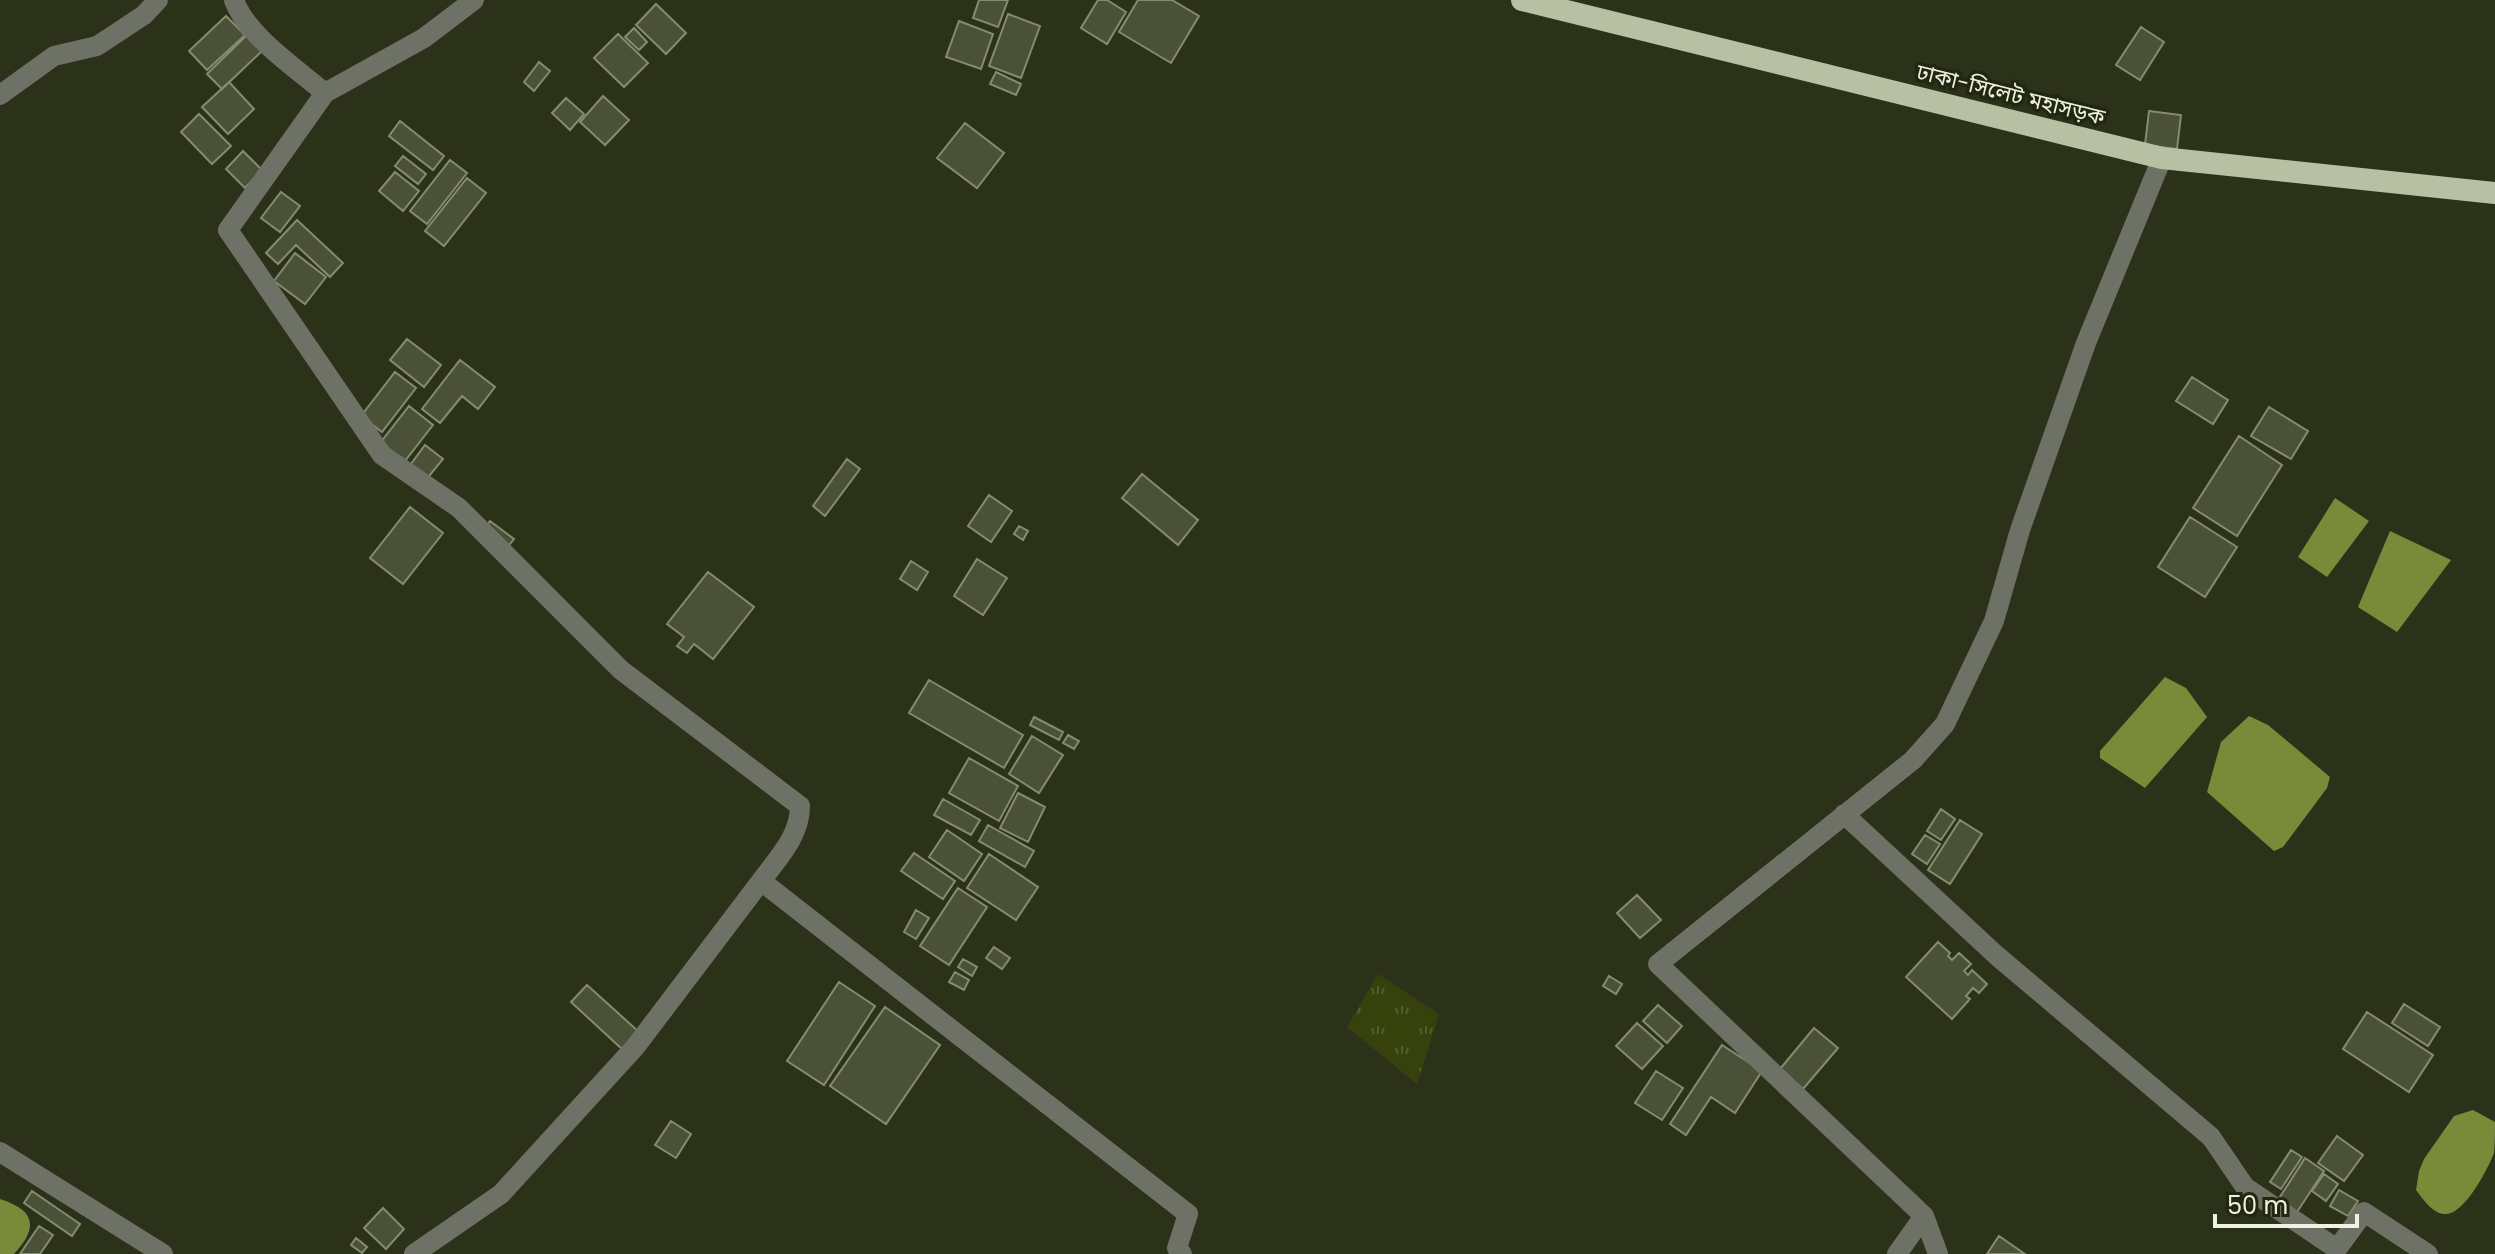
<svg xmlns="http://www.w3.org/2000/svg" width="2495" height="1254" font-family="Poppins,'Noto Sans Bengali',sans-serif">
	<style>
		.grass { fill: url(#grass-tufts) }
		.water { fill: #798a39 }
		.building { fill: #4b5138; stroke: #848b70; stroke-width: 2 }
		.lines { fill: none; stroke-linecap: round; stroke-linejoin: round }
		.minor { stroke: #6e7165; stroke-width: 20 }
		.trunk { stroke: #b8c0a4; stroke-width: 22 }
		.labels { text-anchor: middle; stroke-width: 7; stroke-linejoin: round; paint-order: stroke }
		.street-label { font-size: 22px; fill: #eef2e3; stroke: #222810 }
	</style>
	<defs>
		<pattern id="grass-tufts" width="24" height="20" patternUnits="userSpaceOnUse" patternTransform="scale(2)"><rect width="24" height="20" fill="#37410c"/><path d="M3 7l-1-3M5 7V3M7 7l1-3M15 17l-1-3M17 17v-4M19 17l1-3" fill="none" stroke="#545d2f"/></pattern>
	</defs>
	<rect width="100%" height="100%" fill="#2c3219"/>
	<path class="grass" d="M1378,974L1439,1014L1417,1084L1347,1027Z"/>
	<path class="water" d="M2335,498L2369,521L2327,577L2298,557Z
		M2390,531L2451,560L2397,632L2358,607Z
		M2165,677L2186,688L2207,717L2145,788L2100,758V751Z
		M2249,716L2268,725L2330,777L2327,788L2283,847L2274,851L2207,792L2221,742Z
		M2473,1110L2495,1122C2495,1131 2495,1144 2494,1153C2488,1169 2463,1217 2444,1214C2432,1213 2423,1199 2416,1190L2419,1171L2424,1159L2454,1116Z
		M0,1199C35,1210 39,1227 14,1254H0Z"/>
	<path class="building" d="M979,0H1008L998,27L973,18Z
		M1098,0H1107L1126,12L1107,44L1081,28Z
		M1138,0H1172L1199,16L1171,63L1119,32Z
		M656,4L686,33L666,54L636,25Z
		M1008,14L1040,26L1021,78L989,66Z
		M226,16L245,35L207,70L189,51Z
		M959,21L993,34L981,69L946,57Z
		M2141,27L2164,42L2140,80L2116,65Z
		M634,28L647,42L639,50L625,37Z
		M249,33L264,49L222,89L207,74Z
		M618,34L648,63L624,87L594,58Z
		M539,62L550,71L534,91L524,82Z
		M996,72L1021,84L1016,95L990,84Z
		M229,82L254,109L228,134L202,107Z
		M603,96L629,120L605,145L580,122Z
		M566,98L584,114L570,130L552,113Z
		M2149,111L2181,115L2177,149L2145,145Z
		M199,114L231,146L212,164L181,132Z
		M400,121L444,156L433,170L389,136Z
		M965,123L1004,153L977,188L937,158Z
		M243,151L262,170L245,188L226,169Z
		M403,156L426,174L418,184L395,166Z
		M450,160L467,173L427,224L410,211Z
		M395,172L419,191L403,211L379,191Z
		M467,178L486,193L444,246L425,231Z
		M281,192L300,206L280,232L261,218Z
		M297,220L343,263L330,277L296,245L278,264L266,253Z
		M295,253L326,277L305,304L274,281Z
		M407,339L441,365L424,387L390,360Z
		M460,360L495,387L478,409L462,396L440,423L422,409Z
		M395,372L416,388L382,432L361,416Z
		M2192,377L2228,400L2213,424L2176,401Z
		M409,406L433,425L401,466L377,447Z
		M2269,407L2308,431L2291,459L2251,436Z
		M2239,436L2282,465L2237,536L2193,508Z
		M425,445L443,459L425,481L408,468Z
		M847,459L860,469L825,516L813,506Z
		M1142,474L1198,520L1178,545L1122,498Z
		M989,495L1012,511L991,542L968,526Z
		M410,507L443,533L403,584L370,558Z
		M2190,517L2237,547L2205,597L2158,567Z
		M490,521L514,539L506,549L483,531Z
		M1019,526L1028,531L1023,540L1014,534Z
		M977,559L1007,578L983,615L954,596Z
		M911,561L928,572L917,590L900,579Z
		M708,572L754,607L713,659L694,644L687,653L677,646L684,637L667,624Z
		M929,680L1023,735L1004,768L909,713Z
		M1034,717L1063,732L1059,740L1030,725Z
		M1068,735L1079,741L1074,749L1063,743Z
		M1032,736L1063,755L1039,793L1009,774Z
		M969,758L1018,786L999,821L949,793Z
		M1018,793L1045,807L1028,842L1000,828Z
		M943,799L980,820L971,835L934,815Z
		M1941,809L1955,819L1941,840L1927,831Z
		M1960,820L1982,834L1950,884L1928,870Z
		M988,825L1034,851L1025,867L979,841Z
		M947,830L982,854L964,881L929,857Z
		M1925,835L1940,844L1927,864L1912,854Z
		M914,853L955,881L943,899L901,871Z
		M989,854L1038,887L1016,920L967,888Z
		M958,888L987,907L949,965L920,946Z
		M1637,895L1661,920L1640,938L1617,913Z
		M916,910L929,918L916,939L904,932Z
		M1938,942L1950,953L1948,956L1952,960L1959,953L1971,964L1964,971L1968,975L1972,970L1987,984L1979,993L1973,988L1966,996L1970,999L1952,1019L1906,977Z
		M994,947L1010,958L1002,969L986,958Z
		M963,959L977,967L972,976L958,967Z
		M955,972L969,980L964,990L949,982Z
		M1609,976L1622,984L1616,994L1603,986Z
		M839,982L875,1006L824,1085L787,1061Z
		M587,985L639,1032L623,1050L571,1002Z
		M2404,1004L2440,1027L2428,1046L2392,1023Z
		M1658,1005L1682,1026L1667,1043L1643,1021Z
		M885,1007L940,1045L886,1124L830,1086Z
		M2367,1012L2433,1055L2409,1092L2343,1049Z
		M1637,1023L1663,1046L1642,1069L1616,1046Z
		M1814,1028L1838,1048L1803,1089L1780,1069Z
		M1722,1045L1762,1071L1735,1113L1711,1097L1686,1135L1670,1124Z
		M1656,1071L1683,1088L1662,1120L1635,1103Z
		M671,1121L691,1134L676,1158L655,1145Z
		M2337,1136L2363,1155L2344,1181L2318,1163Z
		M2291,1150L2302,1157L2281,1189L2270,1182Z
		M2305,1158L2324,1171L2297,1212L2278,1200Z
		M2324,1174L2338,1184L2326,1201L2312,1191Z
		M2339,1190L2358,1201L2348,1216L2330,1206Z
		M32,1191L80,1224L72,1236L24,1203Z
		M383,1208L404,1229L386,1249L364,1228Z
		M39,1226L53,1235L40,1254H20Z
		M1999,1236L2025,1254H1987Z
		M356,1238L367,1247L362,1253L351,1245Z"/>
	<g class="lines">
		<path class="minor" d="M234,0C247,36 296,68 325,93
			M474,0L424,38L325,93L228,230L382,455L459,508L621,670L800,806C800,836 778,858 761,881L1188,1214L1177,1248L1182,1254
			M0,95L54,56L97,46L144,15L158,0
			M1844,814L1996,955L2211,1137L2245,1187L2337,1249L2364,1212L2428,1254
			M0,1152L163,1254
			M414,1254L501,1194L636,1046L761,881
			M1897,1254L1924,1216
			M1938,1254L1924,1216L1658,964L1913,760L1945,724L1994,621L2020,530L2086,343L2162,158"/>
		<path class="trunk" d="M1522,0L2162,158L2495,193"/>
	</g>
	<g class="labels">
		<g class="street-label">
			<text transform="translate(2011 94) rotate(14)" y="8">ঢাকা-সিলেট মহাসড়ক</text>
		</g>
	</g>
	<path d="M2215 1214v12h142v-12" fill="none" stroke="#eef2e3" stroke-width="4"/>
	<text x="2227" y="1214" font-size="24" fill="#eef2e3" stroke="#222810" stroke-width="6" paint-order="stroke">50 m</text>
</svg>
